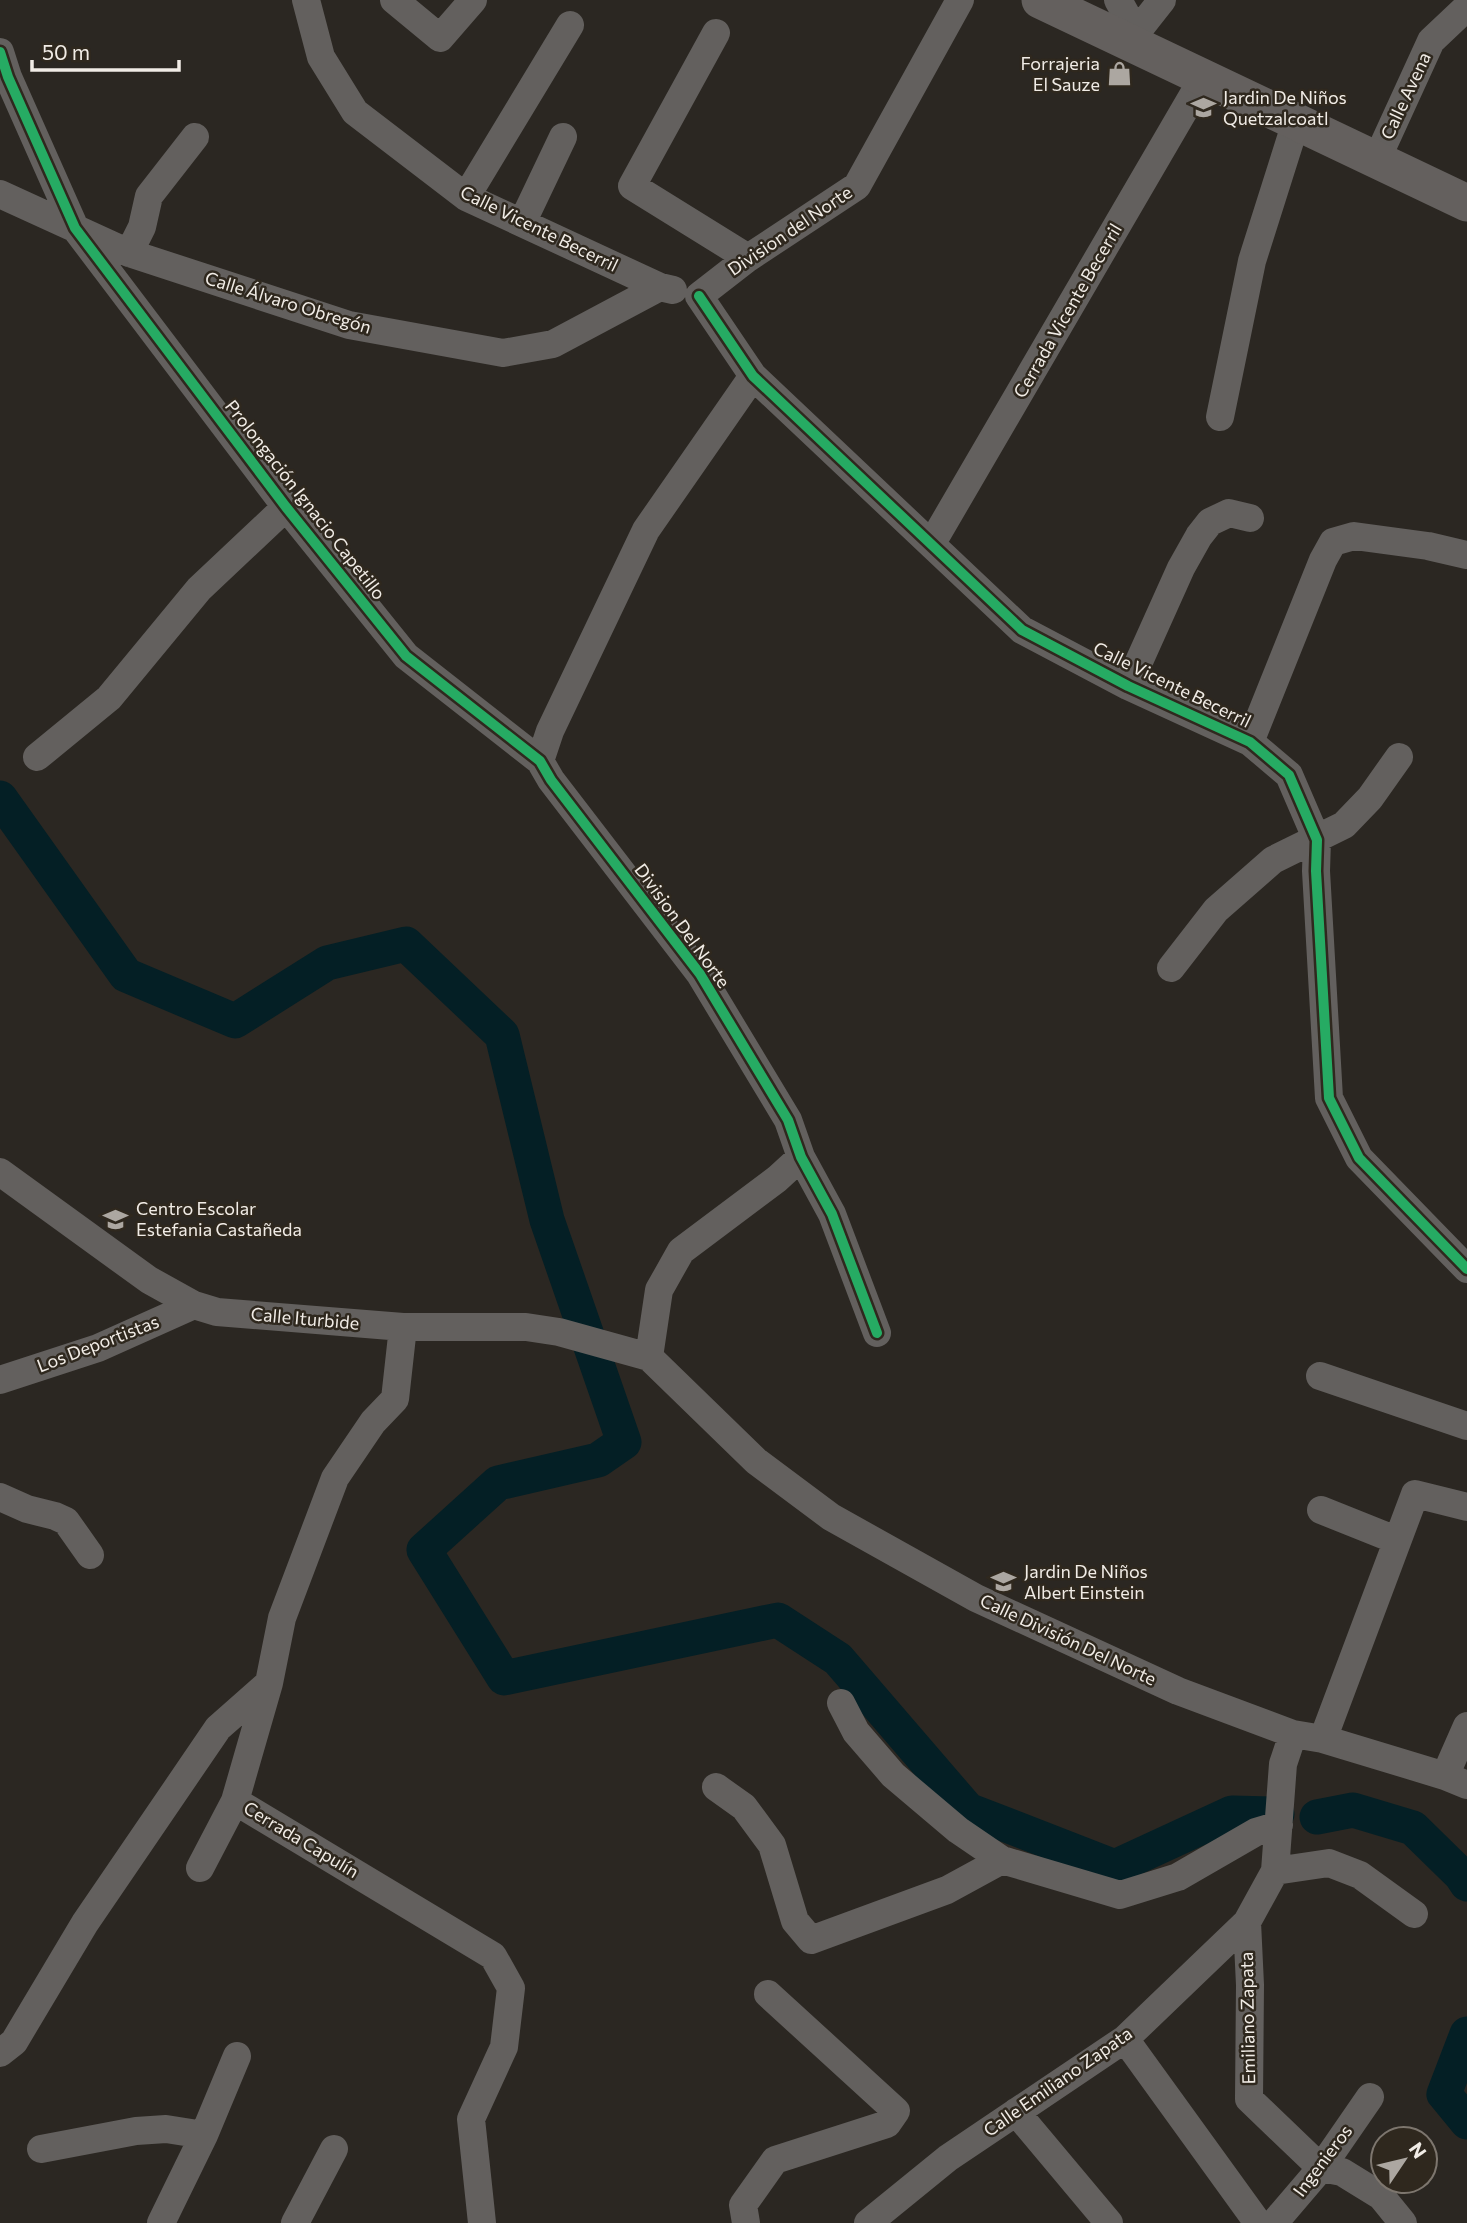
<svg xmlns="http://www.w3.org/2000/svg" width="1467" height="2223" font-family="Commissioner,sans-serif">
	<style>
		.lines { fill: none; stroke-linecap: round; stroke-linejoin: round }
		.river { stroke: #041f25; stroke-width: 35 }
		.minor { stroke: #63605e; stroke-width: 28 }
		.major { stroke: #64605e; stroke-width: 37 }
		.cycleway-casing { stroke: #2f281e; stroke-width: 15 }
		.cycleway { stroke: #26ab63; stroke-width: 10 }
		.labels { text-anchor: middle; stroke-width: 5; stroke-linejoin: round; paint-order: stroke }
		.poi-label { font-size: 18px; fill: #f1ece6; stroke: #2f281e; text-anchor: start }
		.street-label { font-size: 18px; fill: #f1ece6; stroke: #2f281e }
	</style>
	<rect width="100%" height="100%" fill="#2b2722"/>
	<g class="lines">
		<path class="river" d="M0,798L126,975L235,1021L327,963L406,944L502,1035L547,1220L624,1442L598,1460L498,1483L424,1550L504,1678L778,1620L838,1659L968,1810L1115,1867L1232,1813L1277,1814
			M1317,1817L1353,1810L1413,1828L1461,1875L1467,1884
			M1467,2034L1444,2094L1467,2122"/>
		<path class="minor" d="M306,0L321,57L355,112L466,197L660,287L673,290
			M394,0L440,38L473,0
			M1118,0L1146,50
			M716,33L632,186L748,258
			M1136,33L1162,0
			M0,52L8,77L75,228L286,507L406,656L540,761L551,780L700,974L788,1120L801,1157L832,1214L877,1333
			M1377,159L1431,41L1467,7
			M0,194L129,253L349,325L503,353L553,344L660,287
			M466,197L570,25
			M522,223L563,137
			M129,253L142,227L149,196L195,137
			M699,296L753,376L1022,630L1128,686L1250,742L1289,775L1317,840L1316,871L1329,1098L1359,1158L1467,1269
			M699,296L748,258L857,186L960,0
			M1220,417L1252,261L1296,122
			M932,543L1203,78
			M1128,686L1181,568L1199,536L1210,522L1229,513L1250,518
			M1250,742L1323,560L1333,542L1354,536L1428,546L1467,555
			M37,757L109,698L199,589L286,507
			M540,761L550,731L646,530L753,376
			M1171,968L1216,910L1273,860L1344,825L1370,798L1399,757
			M0,1172L149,1280L194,1305L217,1312L403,1327H526L559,1332L649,1357
			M649,1357L756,1461L831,1517L976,1598L1178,1691L1293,1734L1323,1739L1445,1776L1467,1785
			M649,1357L659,1290L681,1251L777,1179L801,1157
			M1320,1376L1467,1426
			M0,1380L98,1348L194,1305
			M0,1497L27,1509L55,1516L66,1521L90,1555
			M1321,1510L1396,1540
			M841,1703L856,1732L893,1775L958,1830L1002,1860L1120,1895L1178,1877L1256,1832L1279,1825
			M1323,1739L1415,1494L1467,1507
			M1445,1776L1467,1726
			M716,1787L744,1807L772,1845L795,1921L811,1940L947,1890L1002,1860
			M235,1801L493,1956L511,1988L504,2047L471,2119L482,2223
			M200,1868L235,1801L269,1683L282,1618L335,1478L373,1422L395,1399L403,1327
			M1275,1871L1329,1863L1360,1875L1414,1914
			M1247,1922L1250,1985L1249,2099L1321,2168L1342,2172L1381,2196L1403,2223
			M1125,2039L1258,2223
			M0,2053L14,2042L85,1923L218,1728L269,1683
			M1016,2112L1109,2223
			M41,2149L136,2131L166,2129L204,2135
			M161,2223L204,2135L237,2056
			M295,2223L334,2149
			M746,2223L743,2205L775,2160L887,2124L896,2111L768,1994
			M868,2223L948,2158L1125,2039L1247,1922L1275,1871L1283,1764L1293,1734
			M1274,2223L1321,2168L1370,2097"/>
		<path class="major" d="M1040,0L1467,203"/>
		<defs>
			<path id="cycleway" d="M0,52L8,77L75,228L286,507L406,656L540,761L551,780L700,974L788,1120L801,1157L832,1214L877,1333
				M699,296L753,376L1022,630L1128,686L1250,742L1289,775L1317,840L1316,871L1329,1098L1359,1158L1467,1269"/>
		</defs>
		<use href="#cycleway" class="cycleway-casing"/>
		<use href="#cycleway" class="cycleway"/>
	</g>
	<defs>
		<symbol id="shop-bare" viewBox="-9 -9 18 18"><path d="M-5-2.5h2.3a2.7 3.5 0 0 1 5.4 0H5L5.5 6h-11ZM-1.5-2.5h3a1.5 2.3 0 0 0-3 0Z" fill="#aca7a1" stroke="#2f281e" stroke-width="2.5" paint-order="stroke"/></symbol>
		<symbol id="school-bare" viewBox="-9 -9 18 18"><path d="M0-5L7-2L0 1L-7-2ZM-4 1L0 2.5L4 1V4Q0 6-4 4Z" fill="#aca7a1" stroke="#2f281e" stroke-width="2.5" paint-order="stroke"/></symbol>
	</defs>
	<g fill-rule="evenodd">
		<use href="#shop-bare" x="1102" y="56" width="35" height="35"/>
		<use href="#school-bare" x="1186" y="90" width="35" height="35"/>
		<use href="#school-bare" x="98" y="1202" width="35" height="35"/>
		<use href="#school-bare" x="986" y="1564" width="35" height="35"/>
	</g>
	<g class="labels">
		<g class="poi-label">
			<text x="1100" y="70" text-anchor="end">Forrajeria<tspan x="1100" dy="21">El Sauze</tspan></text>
			<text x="1223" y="104">Jardin De Niños<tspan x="1223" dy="21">Quetzalcoatl</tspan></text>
			<text x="136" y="1215">Centro Escolar<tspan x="136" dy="21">Estefania Castañeda</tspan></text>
			<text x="1024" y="1578">Jardin De Niños<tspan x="1024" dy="21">Albert Einstein</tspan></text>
		</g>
		<g class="street-label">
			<text transform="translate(1406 96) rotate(-65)" y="6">Calle Avena</text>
			<text transform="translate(539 229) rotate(26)" y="6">Calle Vicente Becerril</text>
			<text transform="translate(790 231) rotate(-34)" y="6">Division del Norte</text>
			<text transform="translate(288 303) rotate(17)" y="6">Calle Álvaro Obregón</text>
			<text transform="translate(1068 311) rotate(-60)" y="6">Cerrada Vicente Becerril</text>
			<text transform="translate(305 500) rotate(52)" y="6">Prolongación Ignacio Capetillo</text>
			<text transform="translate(1172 685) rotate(26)" y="6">Calle Vicente Becerril</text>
			<text transform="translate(682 926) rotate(54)" y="6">Division Del Norte</text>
			<text transform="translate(305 1319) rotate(5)" y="6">Calle Iturbide</text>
			<text transform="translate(98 1344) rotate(-21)" y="6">Los Deportistas</text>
			<text transform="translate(1068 1640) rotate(25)" y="6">Calle División Del Norte</text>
			<text transform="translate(301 1840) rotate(31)" y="6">Cerrada Capulín</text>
			<text transform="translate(1248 2018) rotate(-91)" y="6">Emiliano Zapata</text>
			<text transform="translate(1058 2082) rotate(-35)" y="6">Calle Emiliano Zapata</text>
			<text transform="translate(1323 2161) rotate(-53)" y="6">Ingenieros</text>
		</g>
	</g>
	<g transform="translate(1404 2160) rotate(55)"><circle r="33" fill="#2f281e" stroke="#7d766e" stroke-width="2"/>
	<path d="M0-5L12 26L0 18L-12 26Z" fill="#aca7a1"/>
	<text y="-10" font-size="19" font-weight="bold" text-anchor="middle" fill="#f1ece6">N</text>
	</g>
	<path d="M32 60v10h147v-10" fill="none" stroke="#f1ece6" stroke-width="3.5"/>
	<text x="42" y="60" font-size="21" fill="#f1ece6" stroke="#2f281e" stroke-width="5" paint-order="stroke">50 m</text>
</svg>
